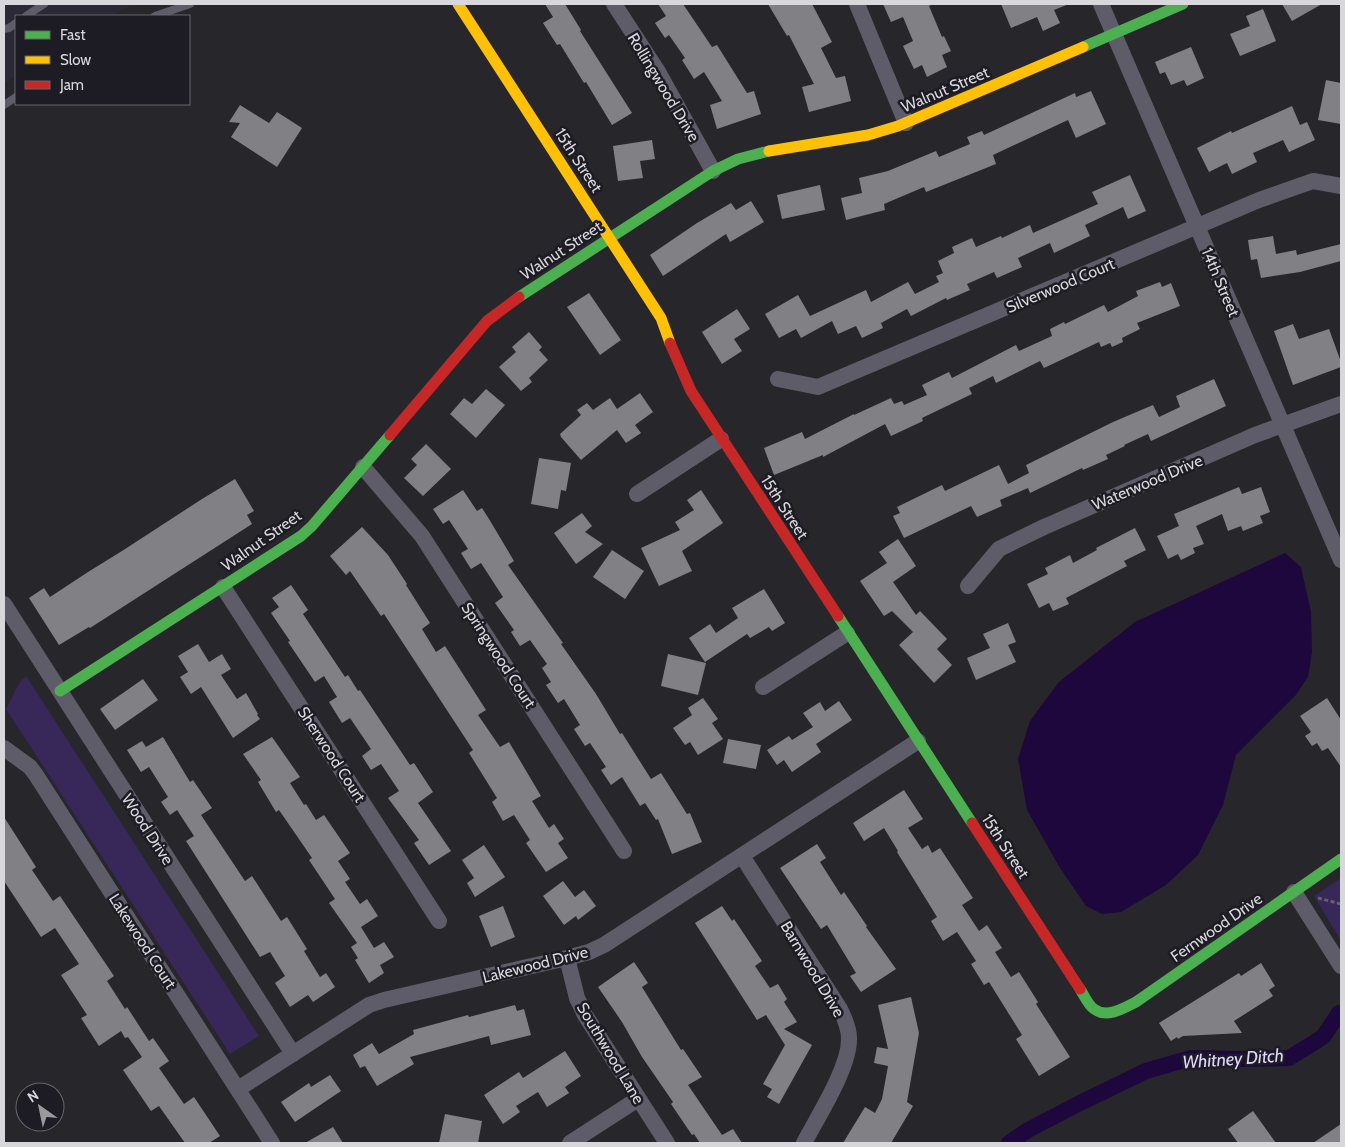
<svg xmlns="http://www.w3.org/2000/svg" width="1345" height="1147" font-family="Cabin,sans-serif">
	<style>
		.built { fill: #2c2936 }
		.green { fill: #372859 }
		.water { fill: #1d073d }
		.lines { fill: none; stroke-linecap: round; stroke-linejoin: round }
		.canal { stroke: #1d073d; stroke-width: 16 }
		.building { fill: #818185 }
		.path { stroke: #63626b; stroke-width: 3; stroke-dasharray: 4 2.5; stroke-linecap: butt }
		.lane { stroke: #5e5c69; stroke-width: 8 }
		.street { stroke: #5e5c69; stroke-width: 16 }
		.fast { stroke: #4caf50; stroke-width: 11 }
		.slow { stroke: #ffc107; stroke-width: 11 }
		.jam { stroke: #c62828; stroke-width: 11 }
		.labels { text-anchor: middle; stroke-width: 5; stroke-linejoin: round; paint-order: stroke }
		.street-label { font-size: 16px; fill: #d8d7dc; stroke: #1d1b23 }
		.water-label { font-size: 18px; font-style: italic; fill: #e0d8ff; stroke: #1d1b23 }
	</style>
	<rect width="100%" height="100%" fill="#27262b"/>
	<path class="built" d="M4,4H132L112,16H16V75L4,84Z"/>
	<path class="green" d="M26,676L259,1036L230,1054L6,709C13,698 16,684 26,676Z
		M1341,878V941L1314,896Z"/>
	<path class="water" d="M1285,553L1301,567L1311,612L1312,652L1308,677L1295,696L1236,755L1223,805L1198,855L1166,885L1121,912L1102,914L1086,906L1060,868L1027,810L1018,759L1030,721L1059,682L1135,622Z"/>
	<g class="lines">
		<path class="canal" d="M1009,1143L1028,1130L1080,1103L1146,1071L1191,1058L1241,1059L1289,1058L1323,1037L1339,1013"/>
	</g>
	<path class="building" d="M545,4H565L581,30L580,31L632,113L612,125L586,82L584,83L560,44L557,45L543,23L553,17Z
		M658,4H683L712,47L717,45L747,93L754,91L761,114L717,129L710,105L722,101L704,72L694,79L682,60L685,58L669,35L665,38L655,23L666,16Z
		M768,4H812L832,42L821,48L836,78L845,76L851,101L809,112L802,87L814,84L789,35L787,36Z
		M883,4H933L929,6L942,37L944,36L951,51L942,55L947,67L927,77L922,65L914,69L903,46L913,41L903,17L891,22Z
		M1001,4H1069L1054,10L1060,23L1043,31L1037,17L1011,28Z
		M1282,4H1322L1292,21Z
		M1263,9L1276,41L1240,56L1230,34L1250,26L1246,16Z
		M1191,47L1204,78L1187,86L1184,80L1171,85L1165,72L1160,74L1155,62Z
		M1326,80L1341,83V124L1318,120Z
		M1091,91L1106,124L1076,138L1068,120L993,155L996,164L926,192L924,187L884,204L885,210L846,220L841,198L862,193L859,178L888,171L936,151L939,157L970,144L967,137L982,131L984,135L1075,93L1076,97Z
		M240,105L269,123L277,112L302,128L277,167L231,137L240,123L229,122Z
		M1292,106L1300,125L1307,122L1315,140L1289,152L1283,140L1253,153L1257,162L1232,174L1227,163L1209,172L1197,148L1231,131L1232,133Z
		M652,140L655,159L640,161L643,178L618,181L613,146Z
		M1130,175L1146,211L1128,219L1123,207L1085,225L1090,236L1054,253L1050,243L1018,258L1022,267L997,278L994,272L967,284L970,290L947,300L946,298L911,316L907,309L881,323L883,328L862,338L856,326L838,334L832,321L801,338L796,329L779,338L765,314L798,295L810,316L866,290L871,302L908,282L915,294L939,282L936,276L943,273L938,261L954,253L952,247L972,238L976,247L1001,236L1002,238L1030,225L1033,233L1098,204L1092,192Z
		M820,185L825,210L782,219L777,195Z
		M751,201L764,222L730,242L726,234L663,276L650,255L697,223L731,203L736,210Z
		M1273,236L1276,254L1296,250L1297,255L1341,244V261L1300,272L1261,278L1257,259L1251,260L1248,240Z
		M1160,282L1162,287L1171,283L1180,306L1137,323L1140,329L1122,338L1123,342L1112,347L1110,343L1101,347L1099,342L1044,368L1040,361L996,383L993,376L969,388L972,394L922,418L923,421L891,436L885,424L823,457V455L774,475L764,448L802,432L805,439L854,414V415L891,398L894,404L902,401L904,405L927,395L922,385L949,372L952,378L1016,345L1019,351L1052,336L1050,329L1064,322L1065,324L1104,305L1108,312L1138,296L1136,291Z
		M589,293L621,340L600,355L567,307Z
		M737,309L750,329L734,339L742,351L722,364L702,332Z
		M1293,324L1299,339L1329,329L1341,362V367L1293,385L1274,331Z
		M529,332L542,347L539,350L548,360L529,378L532,382L521,391L499,367L516,352L512,347Z
		M1214,379L1226,406L1151,441L1148,434L1124,445L1125,446L1106,455L1108,459L1083,470L1082,468L1030,493L1028,488L1000,500L1002,506L977,517L971,506L904,538L893,516L900,513L897,507L942,485L945,491L999,465L1008,484L1029,473L1026,465L1113,422L1153,405L1159,417L1180,407L1176,396Z
		M486,389L505,405L476,438L450,414L464,398L472,404Z
		M640,393L653,412L635,425L641,433L626,443L617,430L581,460L561,437L560,434L581,415L577,410L587,403L593,410L610,398L617,409Z
		M426,444L451,469L423,496L404,478L417,465L411,459Z
		M539,458L571,463L566,491L561,490L558,509L531,504Z
		M235,479L254,511L247,515L252,524L90,628L89,627L59,645L29,598L44,588L50,597L88,572L122,551L202,499Z
		M1239,487L1242,494L1261,487L1270,512L1260,516L1263,523L1243,531L1241,526L1228,531L1222,514L1196,526L1204,544L1193,548L1195,553L1181,560L1178,554L1168,559L1157,536L1179,526L1174,514Z
		M463,490L477,511L482,508L489,519L514,561L508,565L563,643L561,644L596,694L620,734L622,733L651,779L661,773L687,814L690,813L702,842L672,854L658,819L656,820L645,803L640,806L622,777L611,785L601,770L606,767L590,743L585,746L574,729L580,725L564,699L558,703L546,685L551,682L542,668L547,664L530,640L520,646L511,632L514,630L495,603L503,597L481,563L471,569L461,553L468,549L449,520L443,524L433,509Z
		M701,490L723,523L682,551L692,571L659,586L641,548L680,530L675,522L694,510L687,500Z
		M582,513L592,526L585,532L603,544L576,564L554,533Z
		M362,527L388,555L407,584L406,585L430,623L422,629L436,652L445,646L486,710L478,715L500,747L509,742L541,796L532,801L549,828L554,824L564,839L558,843L568,858L546,872L526,843L530,840L514,815L503,821L492,802L497,798L469,753L473,750L384,614L381,616L350,571L346,575L330,556Z
		M1135,528L1146,550L1124,561L1127,566L1066,598L1069,604L1053,611L1049,603L1039,608L1027,584L1048,574L1045,568L1070,555L1073,563L1097,550L1096,548Z
		M898,539L916,566L893,582L916,615L920,611L947,639L937,649L952,665L934,683L899,645L913,632L892,611L884,616L860,581L887,563L879,552Z
		M612,550L644,571L625,599L593,577Z
		M291,585L308,610L303,614L345,677L348,675L358,691L360,690L410,765L414,763L433,792L418,803L451,851L429,865L414,843L419,840L388,798L399,791L381,764L371,770L362,756L371,749L350,718L342,723L329,702L337,697L324,676L315,682L288,642L290,641L271,613L279,607L272,598Z
		M764,589L785,623L772,631L769,627L750,638L747,634L705,662L689,638L710,624L716,633L738,618L732,608Z
		M1008,623L1016,642L1008,645L1016,662L976,680L967,658L990,648L983,634Z
		M198,644L209,662L222,654L231,669L221,675L237,699L246,693L258,714L257,715L260,719L233,738L201,687L191,694L180,677L188,672L178,656Z
		M668,654L706,663L698,695L661,686Z
		M143,679L158,700L115,730L100,709Z
		M703,698L718,719L712,723L723,739L698,755L690,742L685,745L673,728L692,715L688,708Z
		M1327,698L1341,720V767L1328,748L1322,751L1317,743L1312,746L1305,736L1311,732L1300,716Z
		M839,701L852,720L816,744L821,752L792,772L784,760L777,765L767,750L789,736L792,740L813,727L803,713L820,702L825,711Z
		M163,737L190,782L193,780L212,808L201,815L245,881L252,876L281,921L287,917L307,949L304,951L320,977L326,973L335,987L313,1002L308,995L290,1007L275,983L285,976L270,952L260,957L186,841L194,836L177,810L170,815L161,802L168,797L149,767L141,772L127,750L142,741L146,747Z
		M272,737L300,777L290,783L304,805L306,804L316,820L324,815L350,853L338,861L350,879L345,882L360,904L367,899L378,916L361,927L374,948L384,942L394,957L380,965L384,973L369,983L355,960L358,958L351,947L357,943L329,903L335,899L309,860L312,858L279,810L276,812L258,782L261,780L243,754Z
		M728,739L761,745L756,769L723,763Z
		M904,790L923,819L908,828L922,849L928,845L932,853L940,848L973,898L962,905L979,931L987,925L1002,948L995,952L1011,977L1019,972L1038,1002L1036,1004L1070,1057L1039,1076L1016,1039L1022,1035L989,982L984,985L971,964L976,961L957,932L943,941L931,921L937,917L897,852L898,851L884,828L864,841L853,823Z
		M4,817L36,867L32,870L53,901L60,896L114,976L107,981L125,1009L127,1007L149,1041L153,1038L169,1061L159,1068L184,1104L194,1097L220,1136L209,1143H185L159,1106L151,1111L123,1070L142,1057L128,1037L125,1038L121,1031L99,1046L81,1018L87,1015L61,975L79,964L55,928L41,937L4,881Z
		M817,844L826,858L820,862L841,895L844,892L850,901L867,926L866,927L896,969L861,992L850,976L856,973L827,925L821,929L780,868Z
		M484,845L505,877L475,897L467,883L474,878L462,860Z
		M563,881L575,897L584,890L596,906L578,920L576,916L564,925L543,896Z
		M503,906L515,937L491,947L479,916Z
		M722,906L732,921L734,919L762,961L755,966L770,988L778,984L787,999L784,1002L797,1022L784,1029L812,1045L779,1104L767,1097L772,1089L763,1084L785,1045L766,1015L757,1020L695,923Z
		M634,962L648,983L642,987L681,1050L683,1049L702,1077L688,1085L722,1135L733,1129L742,1143H700L694,1134L692,1135L671,1104L673,1102L642,1057L622,1022L598,987Z
		M1261,963L1275,986L1269,990L1273,996L1234,1021L1242,1033L1183,1036L1178,1039L1177,1037L1171,1041L1159,1023L1239,973L1241,976Z
		M911,997L919,1033L907,1102L913,1106L891,1143H843L865,1107L875,1113L882,1099L888,1066L874,1063L877,1047L888,1049L878,1005Z
		M515,1005L517,1011L524,1009L531,1035L491,1045L489,1036L410,1057L414,1064L377,1086L365,1066L360,1068L353,1055L372,1043L379,1054L414,1034L413,1030L468,1015L469,1017Z
		M565,1051L581,1076L565,1087L569,1093L547,1107L538,1092L516,1106L520,1112L503,1124L484,1095L519,1072L523,1078Z
		M330,1075L341,1091L295,1122L281,1102L309,1083L311,1087Z
		M1253,1111L1276,1143H1238L1228,1129Z
		M445,1114L482,1121L478,1143H439Z
		M1341,1124V1143H1313Z
		M333,1127L343,1143H305Z"/>
	<g class="lines">
		<path class="path" d="M1318,898L1341,904"/>
		<path class="lane" d="M26,16L44,4
			M155,16L190,4
			M4,29L9,28L16,23
			M4,105L16,97"/>
		<path class="street" d="M614,4L657,70L713,171
			M857,4L906,123
			M1101,4L1341,560
			M778,379L818,387L1259,200L1313,181L1341,186
			M363,467L422,536L624,851
			M637,494L721,439
			M968,586L999,549L1044,527L1255,435L1341,404
			M223,587L439,921
			M4,604L293,1054
			M763,687L847,633
			M4,748L30,767L36,775L272,1143
			M742,856L840,1009C844,1017 849,1028 849,1038C850,1067 818,1116 804,1143
			M1294,892L1341,966
			M567,958L577,998L585,1015L667,1143
			M238,1089L369,1005L384,1000L567,958L589,952L604,945L918,741
			M570,1143L638,1099"/>
		<path class="fast" d="M1083,47L1183,4
			M519,297L713,171L738,159L769,151
			M838,616L972,823
			M60,691L301,536L312,526L390,435
			M1080,989C1084,995 1088,1005 1094,1009C1107,1019 1124,1008 1136,1002L1341,859"/>
		<path class="slow" d="M458,4L661,318L670,343
			M769,151L868,135L898,126L1083,47"/>
		<path class="jam" d="M670,343L691,391L838,616
			M390,435L487,321L519,297
			M972,823L1080,989"/>
	</g>
	<g class="labels">
		<g class="street-label">
			<text transform="translate(664 87) rotate(59)" y="6">Rollingwood Drive</text>
			<text transform="translate(945 89) rotate(-23)" y="6">Walnut Street</text>
			<text transform="translate(579 160) rotate(57)" y="6">15th Street</text>
			<text transform="translate(561 250) rotate(-33)" y="6">Walnut Street</text>
			<text transform="translate(1221 282) rotate(67)" y="6">14th Street</text>
			<text transform="translate(1060 285) rotate(-23)" y="6">Silverwood Court</text>
			<text transform="translate(1147 482) rotate(-23)" y="6">Waterwood Drive</text>
			<text transform="translate(785 507) rotate(57)" y="6">15th Street</text>
			<text transform="translate(261 540) rotate(-35)" y="6">Walnut Street</text>
			<text transform="translate(499 655) rotate(57)" y="6">Springwood Court</text>
			<text transform="translate(332 754) rotate(57)" y="6">Sherwood Court</text>
			<text transform="translate(148 829) rotate(57)" y="6">Wood Drive</text>
			<text transform="translate(1006 846) rotate(57)" y="6">15th Street</text>
			<text transform="translate(1216 927) rotate(-35)" y="6">Fernwood Drive</text>
			<text transform="translate(143 941) rotate(57)" y="6">Lakewood Court</text>
			<text transform="translate(535 964) rotate(-14)" y="6">Lakewood Drive</text>
			<text transform="translate(813 969) rotate(59)" y="6">Barnwood Drive</text>
			<text transform="translate(611 1053) rotate(59)" y="6">Southwood Lane</text>
		</g>
		<g class="water-label">
			<text transform="translate(1233 1059) rotate(-4)" y="6">Whitney Ditch</text>
		</g>
	</g>
	<rect width="1345" height="1147" fill="none" stroke="#d8d7dc" stroke-width="10"/>
	<rect x="15" y="15" width="175" height="90" fill="#1d1b23" stroke="#68666d"/>
	<rect x="25" y="31" width="25" height="8" fill="#4caf50" stroke="#68666d"/>
	<text x="60" y="40" font-size="15" fill="#d8d7dc">Fast</text>
	<rect x="25" y="56" width="25" height="8" fill="#ffc107" stroke="#68666d"/>
	<text x="60" y="65" font-size="15" fill="#d8d7dc">Slow</text>
	<rect x="25" y="81" width="25" height="8" fill="#c62828" stroke="#68666d"/>
	<text x="60" y="90" font-size="15" fill="#d8d7dc">Jam</text>
	<g transform="translate(40 1107) rotate(327)"><circle r="24" fill="#1d1b23" stroke="#68666d"/>
	<path d="M0-4L9 19L0 12L-9 19Z" fill="#9a999e"/>
	<text y="-8" font-size="14" font-weight="bold" text-anchor="middle" fill="#d8d7dc">N</text>
	</g>
</svg>
